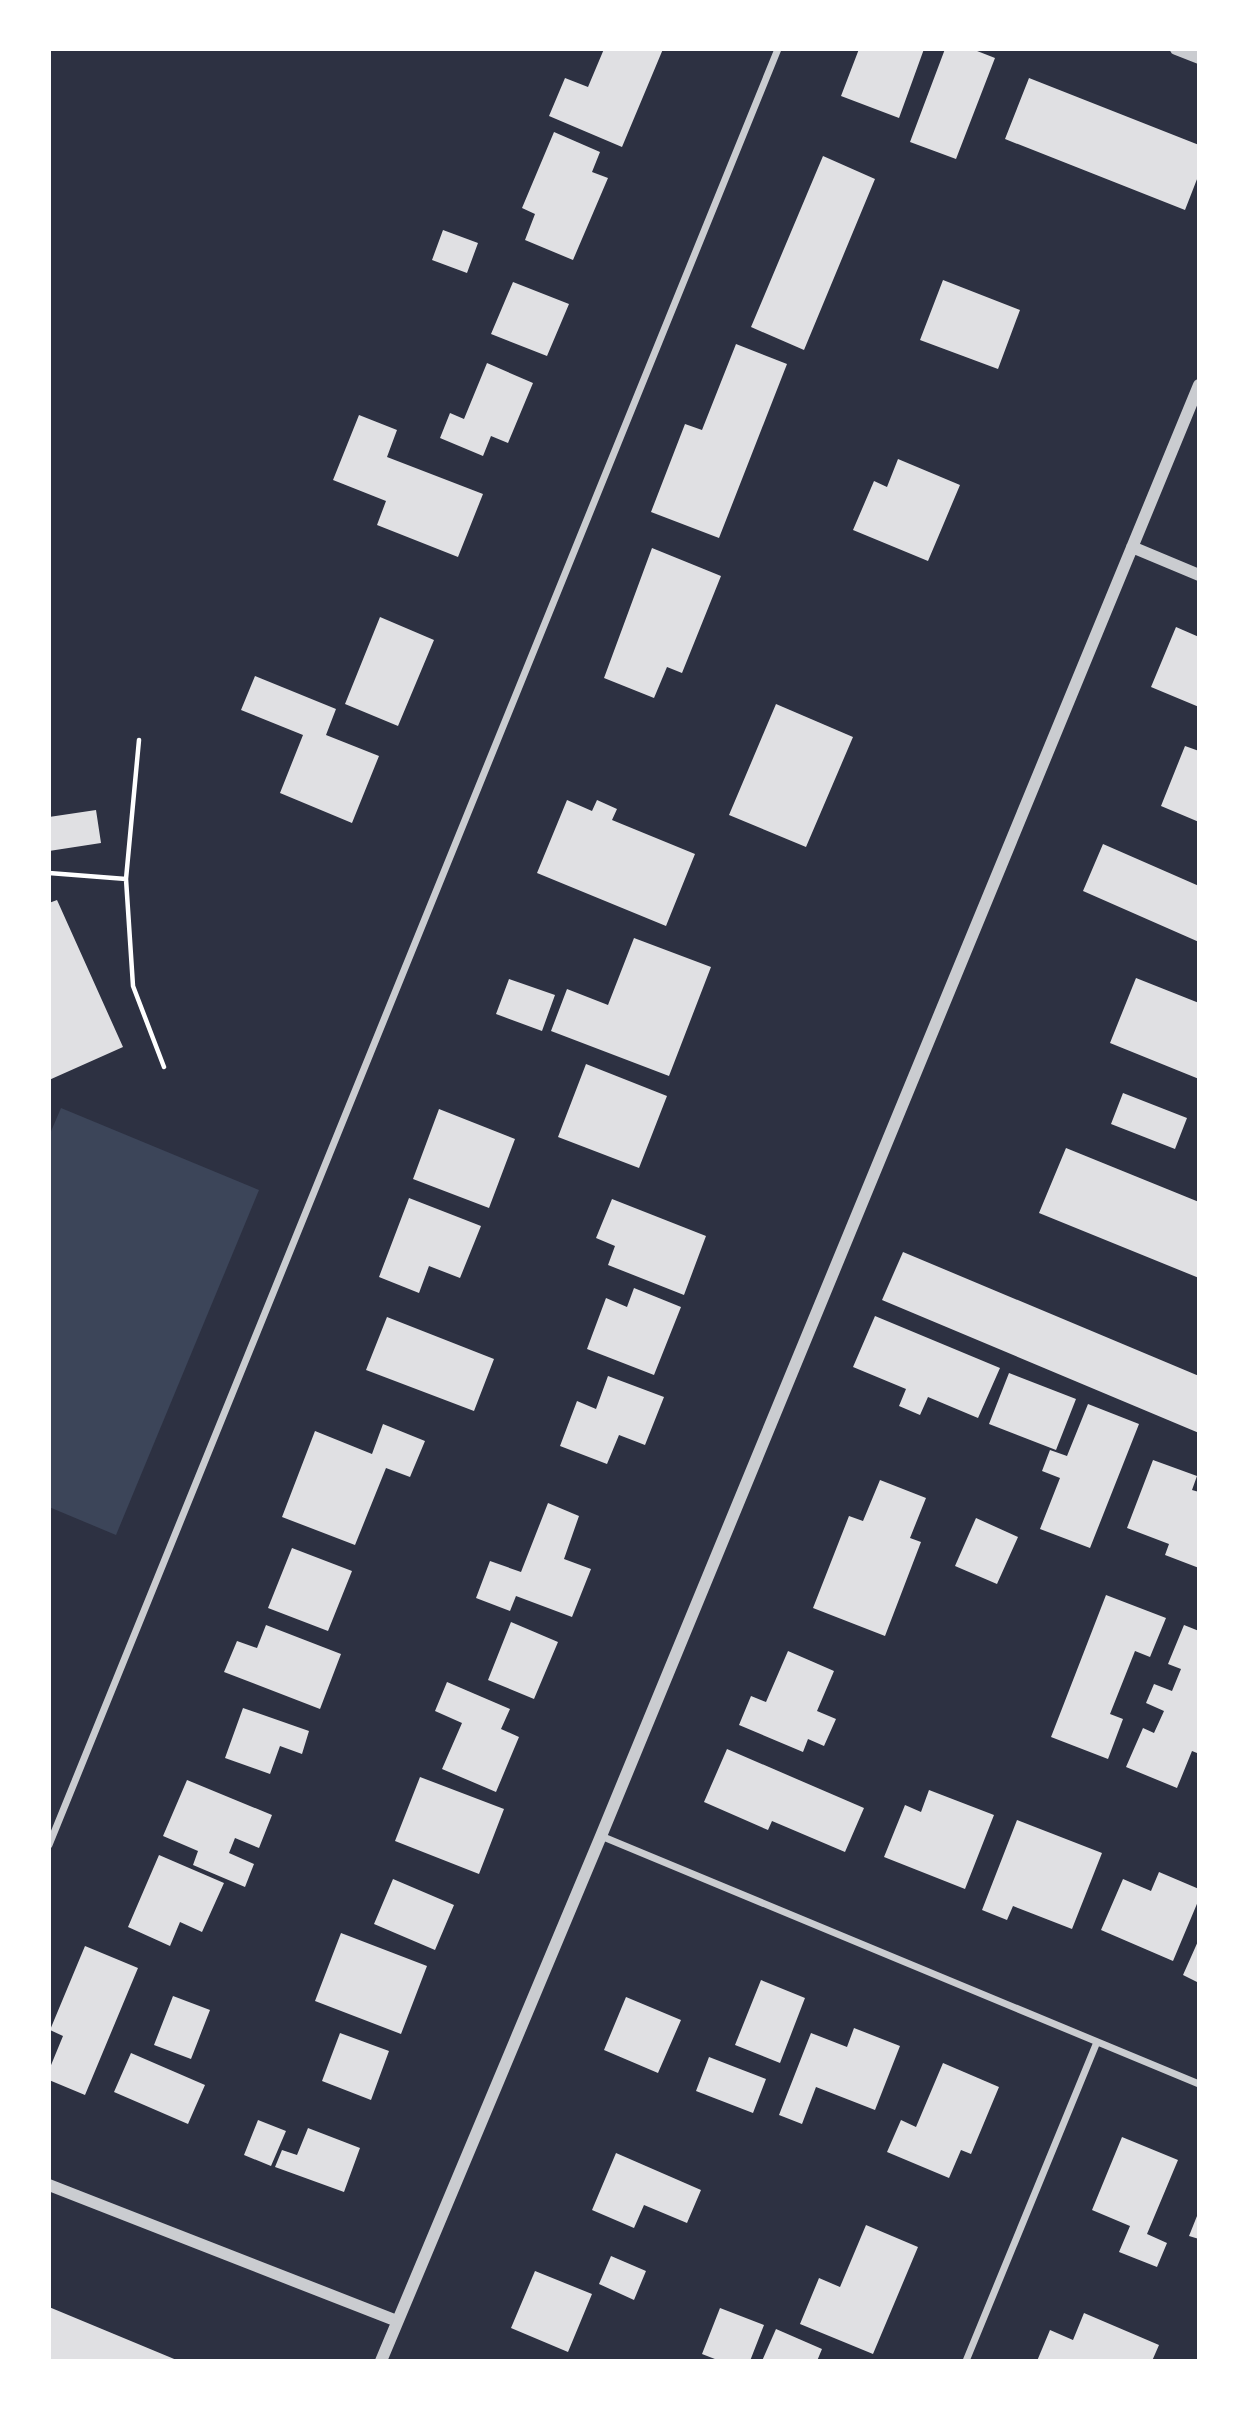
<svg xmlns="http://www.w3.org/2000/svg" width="1248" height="2410" font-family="Manrope,sans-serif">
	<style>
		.green { fill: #3c4559 }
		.building { fill: #e0e0e3 }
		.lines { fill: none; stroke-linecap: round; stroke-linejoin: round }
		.path { stroke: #fff; stroke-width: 4.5 }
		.minor { stroke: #caccd0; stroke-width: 7 }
		.tertiary { stroke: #caccd0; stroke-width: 12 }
	</style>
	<rect width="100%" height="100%" fill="#2d3142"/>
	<path class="green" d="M61,1108L259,1190L116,1535L49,1507V1136Z"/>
	<path class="building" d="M604,49H663L622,147L549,116L565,78L588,87Z
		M859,49H924L899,118L841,96Z
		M945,49H972L995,58L956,159L910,142Z
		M1029,78L1199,145V174L1185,210L1005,139Z
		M554,132L600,152L592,172L608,178L573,260L525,240L535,214L522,208Z
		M823,156L875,179L804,350L751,327Z
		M443,230L478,243L467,273L432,260Z
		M943,280L1020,310L998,369L920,340Z
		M513,282L569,304L547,356L491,334Z
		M736,344L787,364L719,538L651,512L685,424L702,430Z
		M487,363L533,383L508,443L491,436L483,456L440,438L450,413L464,419Z
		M359,415L397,430L387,457L483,494L458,557L377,525L386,501L333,480Z
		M898,459L960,485L928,561L853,530L874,481L887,487Z
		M652,548L721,576L682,673L667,667L654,698L604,678Z
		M380,617L434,640L398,726L345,704Z
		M1176,627L1199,637V707L1151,687Z
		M255,676L336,709L326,735L379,756L352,823L280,793L303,735L241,710Z
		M776,704L853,737L806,847L729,815Z
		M1185,746L1199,751V822L1161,806Z
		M567,800L592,811L597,800L617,809L612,820L695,854L666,926L537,873Z
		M96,810L101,843L49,851V817Z
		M1103,844L1199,886V942L1083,891Z
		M57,900L123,1047L49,1080V903Z
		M634,938L711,967L669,1076L551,1031L567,989L608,1005Z
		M1136,978L1199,1003V1079L1110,1043Z
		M509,979L555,995L542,1031L496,1014Z
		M586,1064L667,1096L639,1168L558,1137Z
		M1123,1093L1187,1118L1175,1149L1111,1124Z
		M439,1109L515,1139L489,1208L413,1179Z
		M1066,1148L1199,1202V1278L1039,1213Z
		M409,1198L481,1226L460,1278L429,1266L419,1293L379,1277Z
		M612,1199L706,1236L684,1295L608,1265L615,1246L596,1238Z
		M903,1252L1199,1376V1433L882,1300Z
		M634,1288L681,1307L654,1375L587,1349L606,1298L627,1307Z
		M875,1316L1000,1368L978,1418L928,1397L920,1415L899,1406L906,1389L853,1367Z
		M387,1317L494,1359L474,1411L366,1370Z
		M1009,1373L1076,1399L1056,1450L989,1424Z
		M608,1376L664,1397L645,1445L619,1435L607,1464L560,1446L577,1401L596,1409Z
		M1088,1404L1139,1424L1090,1548L1040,1529L1060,1478L1042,1471L1050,1450L1067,1456Z
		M383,1424L425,1441L410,1477L386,1468L355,1545L282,1517L315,1431L372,1454Z
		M1153,1460L1197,1476L1192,1490L1199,1492V1568L1165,1555L1169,1544L1127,1528Z
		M880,1480L926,1498L910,1538L921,1542L885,1636L813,1608L849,1516L863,1521Z
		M548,1503L579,1516L564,1559L591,1569L572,1617L516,1596L510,1611L476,1598L490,1561L521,1572Z
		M976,1518L1018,1537L997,1584L955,1566Z
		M292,1548L352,1571L328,1631L268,1608Z
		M1106,1595L1166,1618L1150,1657L1135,1651L1110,1714L1123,1719L1108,1759L1051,1737Z
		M511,1622L558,1642L534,1699L488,1680Z
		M266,1625L341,1654L320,1709L224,1672L237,1641L257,1648Z
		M1184,1625L1199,1631V1748L1197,1753L1192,1751L1177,1788L1126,1767L1143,1728L1154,1733L1164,1711L1146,1703L1154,1684L1172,1691L1181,1669L1168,1664Z
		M788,1651L834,1671L817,1711L836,1719L824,1746L808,1739L803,1752L739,1725L751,1696L766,1702Z
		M447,1682L510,1709L501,1729L519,1737L496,1792L442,1769L462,1723L435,1711Z
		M243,1708L309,1731L302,1754L280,1746L270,1774L225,1758Z
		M727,1749L864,1808L845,1852L772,1821L768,1830L704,1802Z
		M420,1777L504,1809L479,1874L395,1841Z
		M187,1780L272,1815L259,1848L235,1838L229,1853L254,1864L245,1887L193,1865L198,1851L163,1836Z
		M929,1790L994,1815L965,1889L884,1857L905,1805L921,1812Z
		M1017,1820L1102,1853L1072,1929L1013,1906L1007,1920L982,1910Z
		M159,1855L224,1883L202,1932L180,1922L170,1946L128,1927Z
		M1159,1872L1199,1889V1899L1173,1961L1101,1930L1123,1879L1151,1891Z
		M393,1879L454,1905L435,1950L374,1924Z
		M341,1933L427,1966L401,2034L315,2001Z
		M1199,1939V1983L1183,1975Z
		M85,1946L138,1968L85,2095L49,2080V2070L63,2036L50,2030Z
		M761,1980L805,1998L780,2063L735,2045Z
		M173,1996L210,2010L191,2059L154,2045Z
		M626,1997L681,2020L658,2073L604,2050Z
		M854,2028L900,2046L875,2110L816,2087L802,2124L779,2115L811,2033L847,2047Z
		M340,2033L389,2051L371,2100L322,2081Z
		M131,2053L205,2085L188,2124L114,2092Z
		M709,2057L766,2079L753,2113L696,2091Z
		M943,2063L999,2087L971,2154L961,2150L949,2178L887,2152L901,2120L916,2127Z
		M258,2120L286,2131L271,2166L244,2155Z
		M308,2128L360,2148L344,2192L275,2167L282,2150L297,2155Z
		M1122,2137L1178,2160L1147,2234L1167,2243L1157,2267L1119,2252L1130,2226L1092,2210Z
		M616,2153L701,2190L687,2223L644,2205L634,2228L592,2210Z
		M1199,2211V2239L1189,2236Z
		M866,2225L918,2247L873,2354L800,2324L819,2278L840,2287Z
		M611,2256L646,2271L634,2300L599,2284Z
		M535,2271L592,2294L568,2352L511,2328Z
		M49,2307L179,2361H49Z
		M720,2308L764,2325L750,2361H720L702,2354Z
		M1084,2313L1159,2345L1152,2361H1037L1050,2330L1073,2340Z
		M776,2329L822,2349L817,2361H762Z"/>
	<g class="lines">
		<path class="path" d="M139,740L126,879L133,986L164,1067
			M49,873L126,879"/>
		<path class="minor" d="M601,1836L1199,2084
			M49,1845L778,49
			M966,2361L1097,2042"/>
		<path class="tertiary" d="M1176,49L1199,58
			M1132,547L1199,575
			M49,2185L397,2321
			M381,2361L601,1836L1199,385"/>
	</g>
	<rect width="1248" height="2410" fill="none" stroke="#ffffff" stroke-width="102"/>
</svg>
